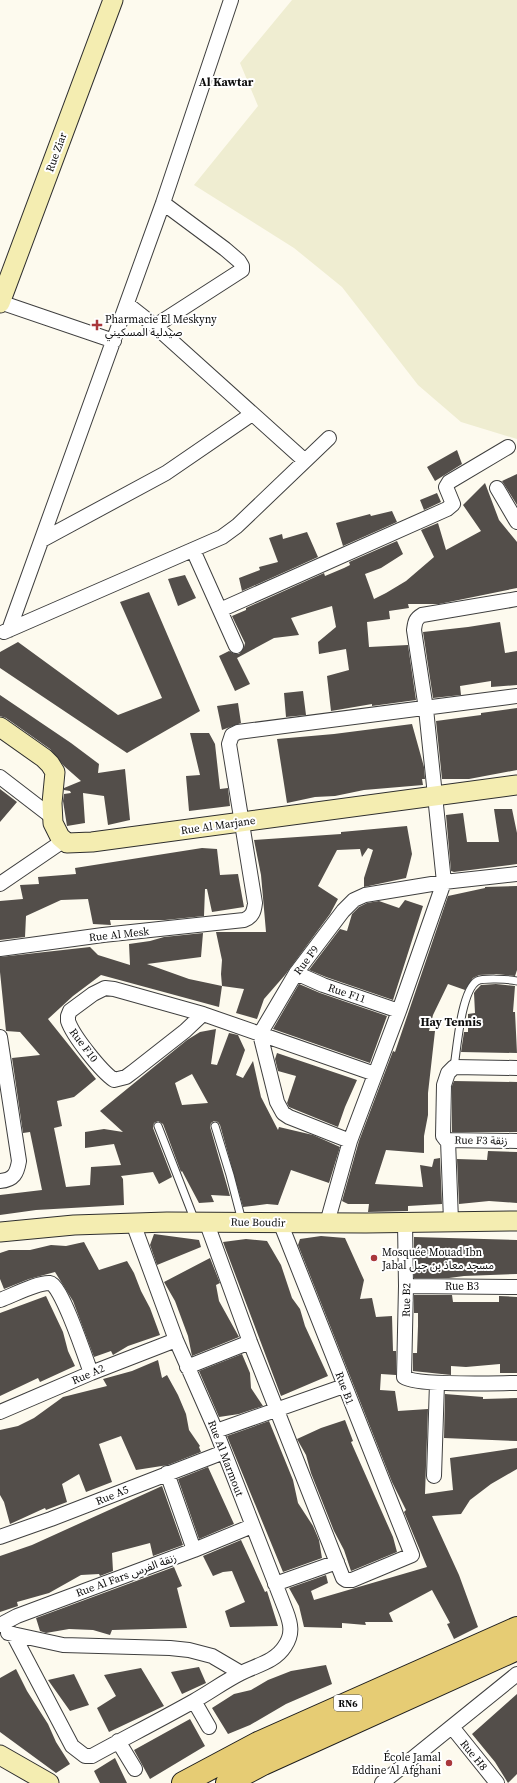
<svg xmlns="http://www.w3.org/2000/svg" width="517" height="1783" font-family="'Source Serif 4','Noto Sans Arabic',serif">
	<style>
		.farmland { fill: #efedd1 }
		.building { fill: #534e4a; fill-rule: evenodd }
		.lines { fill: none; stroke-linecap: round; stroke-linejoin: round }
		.lane-casing { stroke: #3f3f3f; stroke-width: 9 }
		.street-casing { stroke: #3f3f3f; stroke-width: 16 }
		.secondary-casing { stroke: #2e2e2e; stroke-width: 21 }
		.primary-casing { stroke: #1d1d1d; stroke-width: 24 }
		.lane { stroke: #fff; stroke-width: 7 }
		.street { stroke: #fff; stroke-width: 14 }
		.secondary { stroke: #f4edb1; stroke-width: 19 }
		.primary { stroke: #e6cc74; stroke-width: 22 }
		.poi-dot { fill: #a9373b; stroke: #fff; stroke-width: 1.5 }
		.labels { text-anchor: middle; stroke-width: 4; stroke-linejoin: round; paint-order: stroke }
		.shield { fill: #fff; stroke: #555; stroke-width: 1 }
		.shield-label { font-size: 10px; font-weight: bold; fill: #0c0c0c }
		.street-label { font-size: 11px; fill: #0c0c0c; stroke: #fff }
		.poi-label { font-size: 11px; fill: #0c0c0c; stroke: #fff; text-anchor: start }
		.neighbourhood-label { font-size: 12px; font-weight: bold; fill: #0c0c0c; stroke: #fff }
	</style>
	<rect width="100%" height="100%" fill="#fdfaee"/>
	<path class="farmland" d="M292,0H517V439L461,422L418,385L342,287L294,248L194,185L258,106L240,63Z"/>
	<path class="building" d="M457,450L462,464L435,481L427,467Z
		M517,474V505L502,481Z
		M485,483L499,520L517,542V588L439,604H408L409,608L389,611L390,619L367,622L369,647L408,645L416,700L372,706V704L331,711L327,676L349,670L346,649L319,654L318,642L336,627L332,606L291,618L299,635L274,638L237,658L250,684L235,691L219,656L229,651L235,654H239L244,647L245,643L232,616L246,610V608L324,573L325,576L344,568L350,565L349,562L397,541L403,554L381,568L365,574L374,599L386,593L406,581L434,557L421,530L438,523L446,550L481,531L463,505Z
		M437,493L441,502L424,510L420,500Z
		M392,511L397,522L343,546L336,523L370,514L371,516Z
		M307,532L318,557L242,591L239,578L260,570L259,567L278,562L269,538L282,534L283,539Z
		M185,575L196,598L178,606L168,579Z
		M149,592L200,711L127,753L0,668V652L18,642L118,715L162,698L120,602Z
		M500,622L505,653L517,651V685L491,687V681L460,686L461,695L433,698L423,632L468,627Z
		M303,691L306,715L286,717L284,693Z
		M0,695L71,743L99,764L98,773L125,769L130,820L108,825L104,796L83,793L85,823L67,826L63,801L64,794L71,793L70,791L64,790V788L81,781L64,766L50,749L6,718L0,716Z
		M238,703L241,723L222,730L217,706Z
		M517,708V770L469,779H442L436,721L481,715V713Z
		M412,724L424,767L425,779H422L423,785L364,790L335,796L315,797L287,803L277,739L334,734Z
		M190,733H209L215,744L220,789L228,788L230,806L189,811L186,776L200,775Z
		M0,789L17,802L0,822Z
		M494,809H512L517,833V864L454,872L451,871L446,815L463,813L467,842H499Z
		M407,826L412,854L406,878L364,887V878L373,850L368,848L362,857L360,849L337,850L318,886L338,899L330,914L285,975L264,999L257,1019L236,1013L244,989L222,986L221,974L222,960L216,932H266L261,875L254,840L341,834V832Z
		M202,848L217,849L220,875L238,874L244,907L212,912L207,889H205L204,916L165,920H110L111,925L93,924L88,899L61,900L26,916L25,937L0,940V901L23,899L20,885L39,884L38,877L76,874L75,868Z
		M517,886V970L515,976L496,974L479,975L473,978L465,990L448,984L433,1015L429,1031H435L428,1093V1115L424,1136V1153L386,1150L375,1184L423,1187L420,1165L432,1167L434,1159L440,1158L442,1204L408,1206V1211L368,1212L369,1204H348L342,1201L359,1141L393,1051L395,1052L448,896L485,888V887Z
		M405,900L423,906L393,1000L326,977L309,970L340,929L347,931L352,914L359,907L367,903L379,901L399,908Z
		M203,933L201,957L147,964L189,979L222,986L219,1007L101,975L73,996L48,1019L96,1079L74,1097L57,1101L62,1126L54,1128L66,1187L90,1185L91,1167L121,1165L114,1144L85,1148V1132L104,1129L123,1132L100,1111L187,1040L200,1032L216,1029L211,1064L217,1065L229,1033L238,1035L245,1050L236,1075L243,1078L253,1061L261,1097L278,1130L279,1127L313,1135L340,1147L329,1183L291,1170L278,1205L267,1204L243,1207L220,1125L218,1122L214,1121L211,1123L210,1127L230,1196L211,1195L214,1202L199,1203L182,1171L181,1172L163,1124L158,1121L154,1123L153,1128L172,1177L159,1184L153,1172L121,1176L123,1179L124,1205L36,1210L0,1215V1195L42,1190L30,1132L23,1133L12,1058L40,1055L20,1032L6,1031L0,972V957L90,947L98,955L130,965L129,944L150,941L164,937ZM192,1074L208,1103L182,1105L175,1083Z
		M299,984L320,993L387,1016L370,1063L273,1029Z
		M496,984L515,986L513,1012H515L517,1053L461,1052L464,1032H468V1014L475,1013L474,993L476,990L481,985Z
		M277,1053L357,1080L345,1107L338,1127L289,1107L287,1103L296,1076L278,1071L275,1059Z
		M454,1081L517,1082V1132H452V1086Z
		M488,1151L517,1152V1203L489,1201L459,1204L457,1159L487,1160Z
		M154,1234L199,1240L201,1247L157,1265L150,1245Z
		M321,1236L345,1238L364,1280L360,1299L372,1298L376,1317L392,1316L393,1351H396V1375L381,1374L380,1390L395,1391L398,1411L428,1409L425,1494L453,1490L450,1458L517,1448V1469L491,1484L470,1500L461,1514L432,1516L459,1575L478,1627L454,1639L447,1624L450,1623L432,1590L389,1613L393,1622H365L366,1625L342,1623V1628L304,1627L299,1606L289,1588L326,1575L328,1583L311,1591L314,1600L427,1567L404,1512L406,1510L392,1482L298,1245L300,1239Z
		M414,1237L517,1240V1274L464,1276L449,1278H414Z
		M246,1239L267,1241L281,1265L292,1298L300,1309L305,1326L328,1376L281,1396L223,1242Z
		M84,1242L99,1270L127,1261L134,1273L141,1291L150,1308L160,1335L128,1346L113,1355L111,1351L94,1357L73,1301L55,1272L29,1279L4,1289L0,1279V1253L9,1250H30L51,1245L66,1246Z
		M210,1258L220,1283L216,1285L219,1301L239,1337L192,1356L188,1336L175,1301L164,1282Z
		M414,1295H452L453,1302H499V1296L517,1297V1373H500V1364L466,1367L451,1366V1375L413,1371V1353H417L418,1326V1313H414Z
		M46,1296L63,1332L68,1351L75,1366L40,1382L38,1378L0,1396V1313Z
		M242,1354L250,1373L251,1388L263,1406L239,1414L219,1417L199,1371Z
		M158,1360L162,1378L167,1375L178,1395L186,1414L189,1430L200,1446L199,1447L201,1452L168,1465L136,1470L121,1436L99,1444L112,1482L86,1492L79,1474L62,1484L67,1502L46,1510L45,1508L10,1524L4,1502L0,1495V1430L18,1426L34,1418L63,1397L107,1386L103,1379L132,1371Z
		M445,1394L483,1397V1399L517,1398V1441L444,1438Z
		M345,1420L353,1441L351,1442L393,1537L397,1552L351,1571L344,1550L334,1531L311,1473L306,1455L297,1439L321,1428Z
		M269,1421L293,1480L298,1503L313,1526L319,1540L322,1558L283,1572L227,1436Z
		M208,1467L234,1524L199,1539L178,1479Z
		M162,1486L183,1545L153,1556L150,1543L112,1553L113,1571L100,1576L99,1574L81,1575L49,1593L17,1602L18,1606L0,1612V1556L32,1545Z
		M241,1540L265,1592L267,1591L278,1626L230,1627L225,1611L245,1602L232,1571L223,1572L213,1576L203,1556Z
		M174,1567L182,1586L177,1588L187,1628L112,1630L110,1635L93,1630L69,1629L46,1633L40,1631L36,1618Z
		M326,1665L332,1684L286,1704L250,1725L228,1734L212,1708L234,1694L251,1690L268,1680L291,1671Z
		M199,1667L206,1683L182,1694L171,1672Z
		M141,1668L164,1706L109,1732L97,1708L116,1696L104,1675Z
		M16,1669L27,1691L48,1724L56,1742L70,1764L56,1773L0,1732V1678Z
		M74,1674L89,1705L70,1711L48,1680Z
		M517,1694V1774L508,1783L495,1762L472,1734Z
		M190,1719L205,1746L150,1779L134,1750Z
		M115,1758L127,1783H100L94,1771Z"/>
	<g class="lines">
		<defs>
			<path id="lane" d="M454,1067C457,1049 461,991 477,981C483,978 509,979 517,981
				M158,1126L195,1221
				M215,1126L230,1175L242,1221"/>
			<path id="street" d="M0,302L114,341
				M127,304L155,326L304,460
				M155,326L242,270V266L239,261L225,249L163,203
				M497,488L517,522
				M42,540L166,473L252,414
				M193,550L236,646
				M220,610L447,509L453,504L446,487L449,482L508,447
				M9,630L163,203L231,0
				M4,632L222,537L237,526L329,438
				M0,777L52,817
				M0,884L63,841
				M0,949L103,935L244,920C252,917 254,912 255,903L229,744L232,735L238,732L517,696
				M296,973L323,985L399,1011
				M203,1014L185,1031L134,1071L126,1077L114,1080C101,1071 73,1036 68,1021V1016L70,1011L93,994L105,988L114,989L203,1014L375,1074
				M0,1037L19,1161C17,1173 14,1180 0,1181
				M517,1068L454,1067L448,1073L444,1085L443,1136L446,1140L517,1141
				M448,1140L451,1221
				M350,1141L289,1117L283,1113L277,1102L260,1034L296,973L343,911L354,900L365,895L444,882L517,874
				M206,1221L250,1342L343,1578L346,1580H352L412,1555L280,1222
				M327,1223L350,1141L399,1011L444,882L426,709L414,630C415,623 415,619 422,615L517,599
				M405,1223L406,1286L404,1377C417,1386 497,1383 517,1383
				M406,1286L517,1287
				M0,1300C12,1296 37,1282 50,1283C61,1284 86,1359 91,1373
				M187,1367L250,1342
				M0,1412L91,1373L176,1340
				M216,1431L344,1386
				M167,1473L194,1550
				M434,1476L437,1383
				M0,1537L51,1519L224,1452
				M275,1584L337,1562
				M0,1625L17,1616L194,1550L252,1526
				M8,1633L63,1645L170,1648L189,1650L212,1656L241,1673
				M13,1634L72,1746L85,1756H92C125,1738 160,1720 194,1701C210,1692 225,1681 241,1673C257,1665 275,1662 285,1646C293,1634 291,1624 286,1611L216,1431L176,1340L133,1223
				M194,1701L209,1727
				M452,1727L497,1783
				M118,1741L135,1769
				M382,1783L517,1674"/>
			<path id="secondary" d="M0,303L113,0
				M0,727L44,758L50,764L55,772L52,803L53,823L60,837L67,843L92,842L517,785
				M0,1232L74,1225L167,1222L366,1223L517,1221
				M0,1755L49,1783"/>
			<path id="primary" d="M183,1783L258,1743L517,1628
				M227,1783L263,1764L517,1649"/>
		</defs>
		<use href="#lane" class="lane-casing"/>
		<use href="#street" class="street-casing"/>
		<use href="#secondary" class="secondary-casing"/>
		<use href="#primary" class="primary-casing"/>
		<use href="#lane" class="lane"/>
		<use href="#street" class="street"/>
		<use href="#secondary" class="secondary"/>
		<use href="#primary" class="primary"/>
	</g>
	<g class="poi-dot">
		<path d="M95 319h4v4h4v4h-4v4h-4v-4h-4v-4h4z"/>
		<circle cx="374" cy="1258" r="4"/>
		<circle cx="449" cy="1763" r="4"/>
	</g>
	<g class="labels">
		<rect class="shield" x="334" y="1695" width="28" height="16" rx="3"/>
		<g class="shield-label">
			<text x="348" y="1707">RN6</text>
		</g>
		<g class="street-label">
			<text transform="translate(56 152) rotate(-70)" y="4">Rue Ziar</text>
			<text transform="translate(218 825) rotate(-8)" y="4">Rue Al Marjane</text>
			<text transform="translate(119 934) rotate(-6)" y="4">Rue Al Mesk</text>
			<text transform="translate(306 960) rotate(-53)" y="4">Rue F9</text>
			<text transform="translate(347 993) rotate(19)" y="4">Rue F11</text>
			<text transform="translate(84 1045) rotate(53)" y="4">Rue F10</text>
			<text transform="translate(481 1140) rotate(1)" y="4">Rue F3 زنقة</text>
			<text transform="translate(258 1222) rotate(1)" y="4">Rue Boudir</text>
			<text x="462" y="1290">Rue B3</text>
			<text transform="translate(406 1300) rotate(-89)" y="4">Rue B2</text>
			<text transform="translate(88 1374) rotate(-23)" y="4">Rue A2</text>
			<text transform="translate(345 1388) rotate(69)" y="4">Rue B1</text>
			<text transform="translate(226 1458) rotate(69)" y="4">Rue Al Marmout</text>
			<text transform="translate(112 1495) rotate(-22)" y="4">Rue A5</text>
			<text transform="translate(126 1575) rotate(-20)" y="4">Rue Al Fars زنقة الفرس</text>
			<text transform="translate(474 1755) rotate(51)" y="4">Rue H8</text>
		</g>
		<g class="poi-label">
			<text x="105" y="323">Pharmacie El Meskyny<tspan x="105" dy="13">صيدلية المسكيني</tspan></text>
			<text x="382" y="1256">Mosquée Mouad Ibn<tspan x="382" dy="13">Jabal مسجد معاذ بن جبل</tspan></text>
			<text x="441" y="1761" text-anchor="end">École Jamal<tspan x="441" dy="13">Eddine Al Afghani</tspan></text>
		</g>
		<g class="neighbourhood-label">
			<text x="226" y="86">Al Kawtar</text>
			<text x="451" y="1026">Hay Tennis</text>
		</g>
	</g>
</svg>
